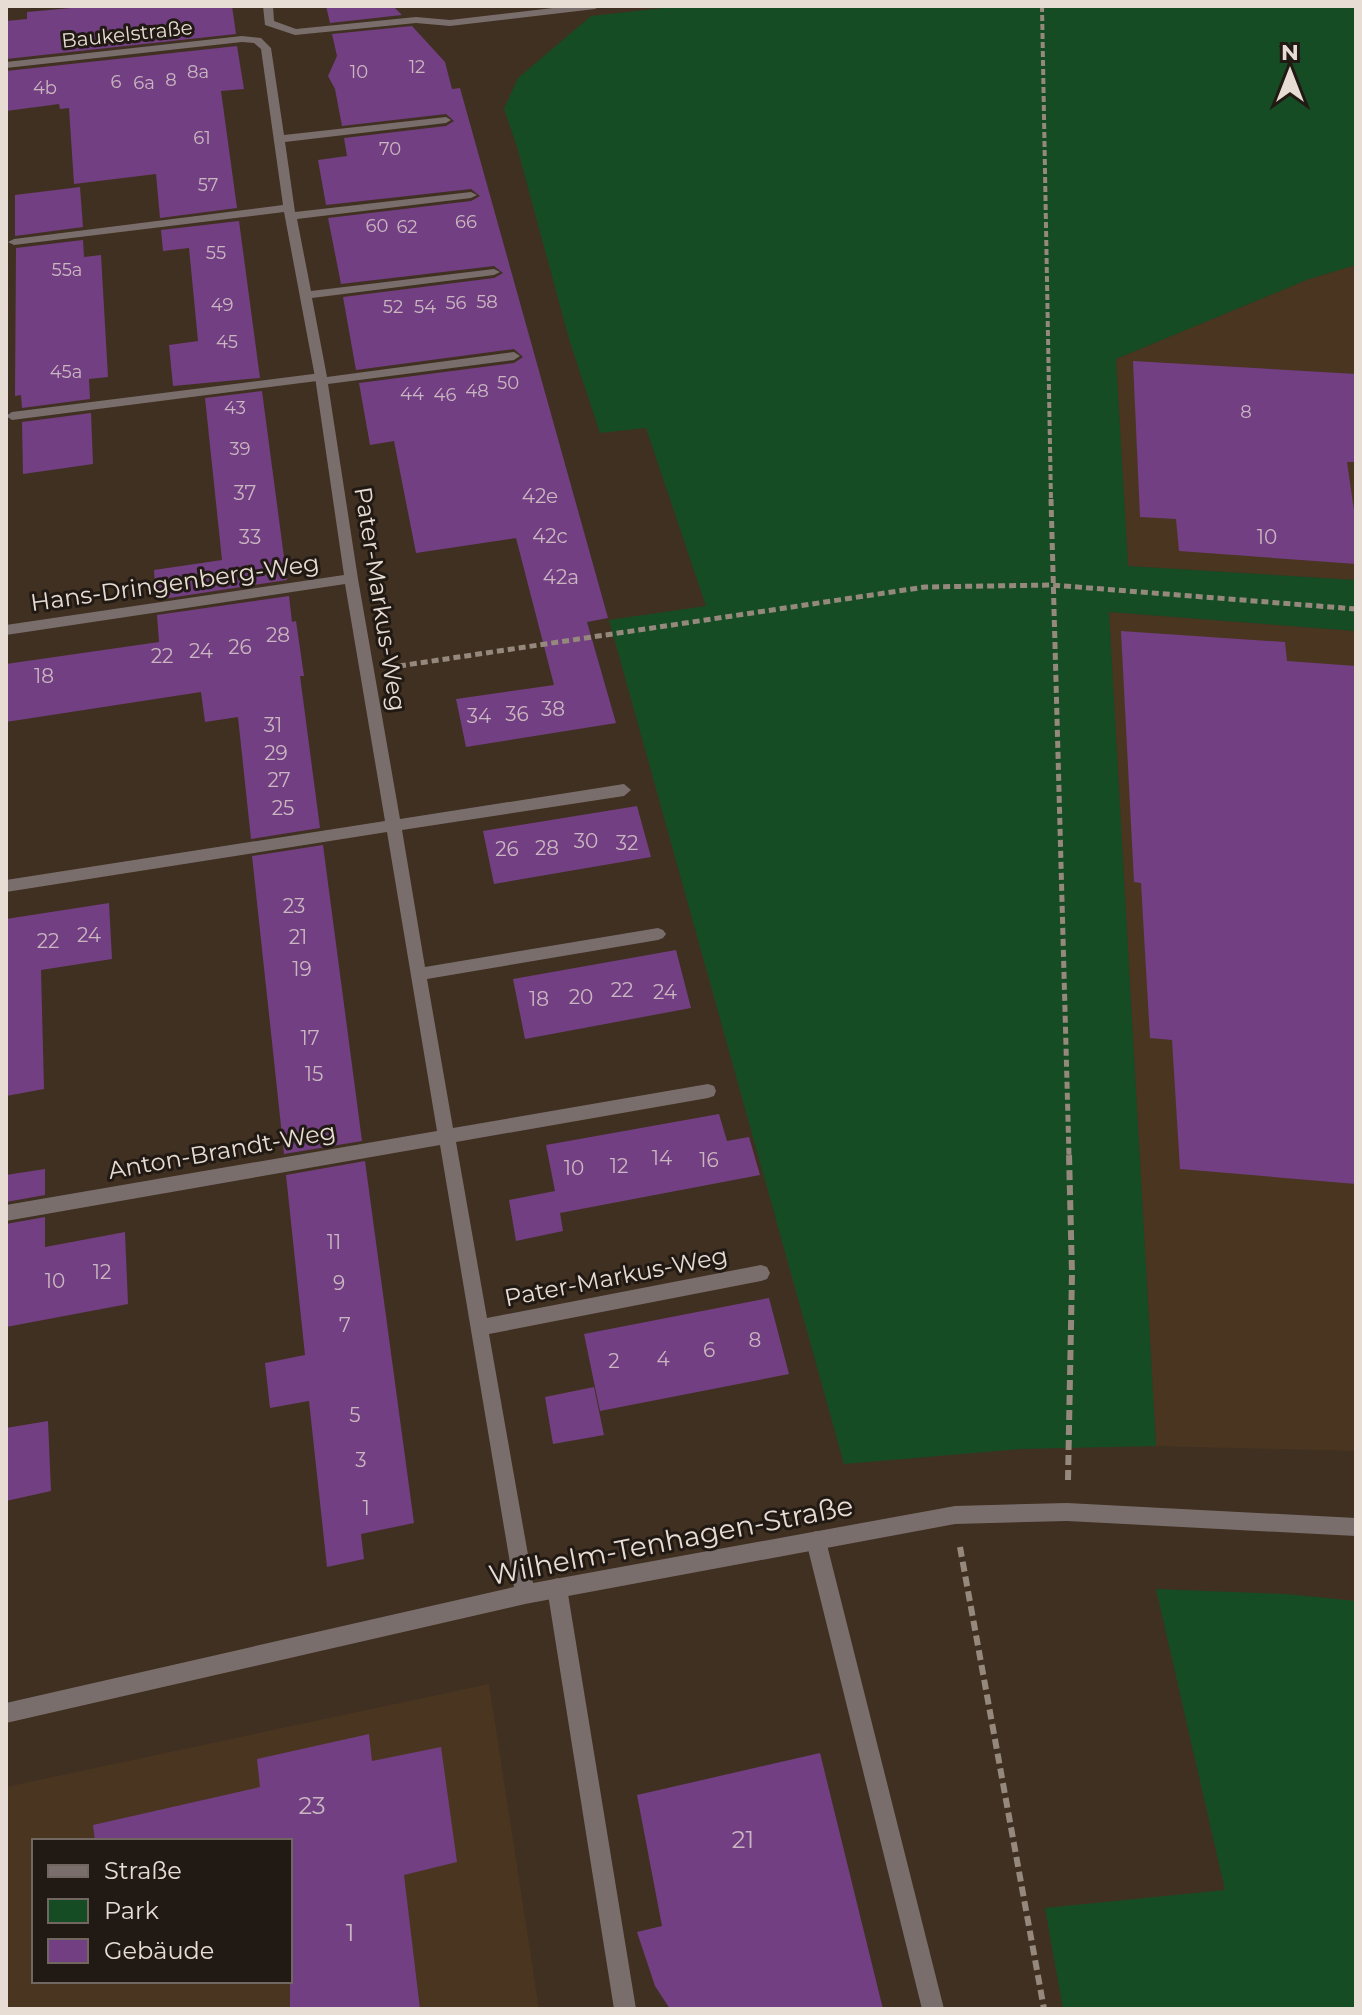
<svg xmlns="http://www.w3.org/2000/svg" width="1362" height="2015" font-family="Montserrat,sans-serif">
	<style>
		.built { fill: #4a3521; fill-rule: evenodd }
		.green { fill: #164c24 }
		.building { fill: #723f82 }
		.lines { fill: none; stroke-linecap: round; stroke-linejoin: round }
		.path-far2 { stroke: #95887c; stroke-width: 4; stroke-dasharray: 6 3; stroke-linecap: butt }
		.path-far1 { stroke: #95887c; stroke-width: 5; stroke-dasharray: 7 4; stroke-linecap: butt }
		.path { stroke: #95887c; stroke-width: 6; stroke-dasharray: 10 5; stroke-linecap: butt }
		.lane { fill: #7a6e6d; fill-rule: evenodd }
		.street { fill: #7a6e6d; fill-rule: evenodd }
		.labels { text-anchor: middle; stroke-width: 6; stroke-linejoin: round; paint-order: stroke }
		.far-number-label { font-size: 18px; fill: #cab6c0 }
		.far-street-label { font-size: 20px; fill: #e8ddd4; stroke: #211913 }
		.number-label { font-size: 20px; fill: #cab6c0 }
		.street-label { font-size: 24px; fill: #e8ddd4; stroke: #211913 }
		.near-number-label { font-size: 24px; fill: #cab6c0 }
		.near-street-label { font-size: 28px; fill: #e8ddd4; stroke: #211913 }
	</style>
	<rect width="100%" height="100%" fill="#403021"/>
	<path class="built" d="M1356,265V580L1128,566L1116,359L1309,279Z
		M1109,612L1356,631V1451L1156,1446Z
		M489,1684L539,2009H6V1787ZM34,1841H290V1981H34Z"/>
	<path class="green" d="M682,6H1356V265L1309,279L1116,359L1128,566L1356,580V631L1109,612L1156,1446L1022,1449L844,1464L609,620L706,606L646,428L600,433L569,339L517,147L504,109L518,78L591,16Z
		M1156,1589L1286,1594L1356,1601V2009H1063L1045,1908L1225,1890Z"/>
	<path class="building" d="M93,6H232L236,34L6,59V21L27,19V12Z
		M326,6H393L402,15L330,23Z
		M412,26L445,62L452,89L460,88L608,618L587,622L616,723L466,747L456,699L554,685L516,538L416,553L394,441L370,445L359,383L514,363L523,357L514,349L356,370L343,297L494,278L503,273L494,266L341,284L328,218L471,201L480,196L471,189L326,205L318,160L347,156L344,138L446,126L454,121L446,114L342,126L335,89L328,76L337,56L332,34Z
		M237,46L244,89L221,91L237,208L160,218L156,174L74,184L69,108L60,109L59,104L6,111V71Z
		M80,187L83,227L15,236V195Z
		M239,221L260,378L173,386L169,345L198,341L189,248L163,251L161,230Z
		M83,240L84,257L101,255L108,377L89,379L90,399L22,408L21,395L15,396L16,248Z
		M1133,361L1356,374V462H1347L1356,524V564L1179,551L1176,519L1140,517Z
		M262,391L287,580L156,600L154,570L222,560L205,398Z
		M91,413L93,464L23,474L22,422Z
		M289,596L292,622L296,621L304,676H300L320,828L251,839L238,717L205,722L201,692L6,722V664L159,642L157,615Z
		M1121,631L1285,642L1287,661L1356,666V1184L1180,1169L1172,1040L1150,1038L1141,883L1134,882Z
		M637,806L651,857L494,884L483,831Z
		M323,845L362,1141L284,1154L252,856Z
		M109,903L112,959L41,970L44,1089L6,1096V919Z
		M676,950L691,1008L525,1039L513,979Z
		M719,1114L727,1141L749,1137L760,1175L560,1213L563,1231L516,1241L509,1200L555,1191L546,1145Z
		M365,1161L414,1523L361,1534L364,1559L327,1567L309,1401L270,1408L265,1363L305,1355L286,1175Z
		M45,1169V1195L6,1202V1175Z
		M45,1217V1247L125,1232L128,1304L6,1327V1224Z
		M769,1298L789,1374L600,1411L584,1334Z
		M594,1387L604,1435L553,1444L545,1397Z
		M48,1421L51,1491L6,1501V1428Z
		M369,1734L372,1761L441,1747L457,1862L404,1875L420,2009H290V1841H95L93,1825L260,1787L257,1759Z
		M820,1753L883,2009H670L655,1986L637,1932L662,1926L637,1795Z"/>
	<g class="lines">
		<path class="path-far2" d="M1042,6L1051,501"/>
		<path class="path-far1" d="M1051,499L1069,1156
			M399,666L925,587L1052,585L1356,609"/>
		<path class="path" d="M1068,1480L1072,1274L1069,1154
			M960,1547L1044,2009"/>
		<path class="lane" d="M321,373L325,374V380L12,420L6,416L12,412Z
			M816,1531L823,1534L826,1541L944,2009H922L806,1541L809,1534Z
			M557,1578L564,1581L567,1588L636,2009H614L547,1588L550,1581Z"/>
		<path class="street" d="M263,6H273L274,21L296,29L416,17L450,20L570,6H600L595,9L450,26L416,23L295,35L265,25Z
			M242,36L261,38L271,48L284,135L446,117L451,120L446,123L285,142L295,212L471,192L477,195L471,198L297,219L311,291L494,269L500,272L494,275L312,298L327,377L514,352L520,356L514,360L328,384L358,579L400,819L624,784L631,790L624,796L402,830L425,967L658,928L663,930L666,934L663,938L658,940L427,979L453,1128L708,1084L714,1086L716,1091L714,1096L708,1098L456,1142L487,1318L761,1265L767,1267L770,1273L767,1279L761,1281L489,1334L533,1583L955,1506L1067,1503L1356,1518V1536L1067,1521L955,1524L525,1604L6,1723V1703L514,1587L440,1145L6,1221V1205L437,1131L387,832L6,892V880L385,821L345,584L6,635V625L344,575L315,377L284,212L14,245L8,242L14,239L283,205L261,49L254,43L242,42L6,68V62Z"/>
	</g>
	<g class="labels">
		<g class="far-number-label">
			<text x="417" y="73">12</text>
			<text x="198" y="78">8a</text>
			<text x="359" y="78">10</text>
			<text x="171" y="86">8</text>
			<text x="116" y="88">6</text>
			<text x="144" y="89">6a</text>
			<text x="45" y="94">4b</text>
			<text x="202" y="144">61</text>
			<text x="390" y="155">70</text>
			<text x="208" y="191">57</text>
			<text x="466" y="228">66</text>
			<text x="377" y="232">60</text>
			<text x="407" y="233">62</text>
			<text x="216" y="259">55</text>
			<text x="67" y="276">55a</text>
			<text x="487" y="308">58</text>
			<text x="456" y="309">56</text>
			<text x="222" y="311">49</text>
			<text x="393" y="313">52</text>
			<text x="425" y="313">54</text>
			<text x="227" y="348">45</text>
			<text x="66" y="378">45a</text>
			<text x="508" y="389">50</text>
			<text x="477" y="397">48</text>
			<text x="412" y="400">44</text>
			<text x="445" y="401">46</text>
			<text x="235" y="414">43</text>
			<text x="1246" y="418">8</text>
			<text x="240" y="455">39</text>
		</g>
		<g class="far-street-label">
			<text transform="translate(127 34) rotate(-6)" y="7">Baukelstraße</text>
		</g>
		<g class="number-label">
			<text x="245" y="500">37</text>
			<text x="540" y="503">42e</text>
			<text x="550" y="543">42c</text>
			<text x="250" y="544">33</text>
			<text x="1267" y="544">10</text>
			<text x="561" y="584">42a</text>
			<text x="278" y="642">28</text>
			<text x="240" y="654">26</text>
			<text x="201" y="658">24</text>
			<text x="162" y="663">22</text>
			<text x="44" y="683">18</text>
			<text x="553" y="716">38</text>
			<text x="517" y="721">36</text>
			<text x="479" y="723">34</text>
			<text x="273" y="732">31</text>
			<text x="276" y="760">29</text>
			<text x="279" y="787">27</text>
			<text x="283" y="815">25</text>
			<text x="586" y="848">30</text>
			<text x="627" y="850">32</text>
			<text x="547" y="855">28</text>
			<text x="507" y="856">26</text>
			<text x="294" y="913">23</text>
			<text x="89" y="942">24</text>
			<text x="298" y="944">21</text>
			<text x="48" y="948">22</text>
			<text x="302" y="976">19</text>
			<text x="622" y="997">22</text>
			<text x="665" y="999">24</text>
			<text x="581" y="1004">20</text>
			<text x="539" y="1006">18</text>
			<text x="310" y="1045">17</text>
			<text x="314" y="1081">15</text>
			<text x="662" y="1165">14</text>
			<text x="709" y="1167">16</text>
			<text x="619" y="1173">12</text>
			<text x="574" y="1175">10</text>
			<text x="334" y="1249">11</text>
			<text x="102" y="1279">12</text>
			<text x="55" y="1288">10</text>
			<text x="339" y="1290">9</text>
			<text x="345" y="1332">7</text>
			<text x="755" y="1347">8</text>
			<text x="709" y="1357">6</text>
			<text x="663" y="1366">4</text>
			<text x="614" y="1368">2</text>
			<text x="355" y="1422">5</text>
			<text x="361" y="1467">3</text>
			<text x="366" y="1515">1</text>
		</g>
		<g class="street-label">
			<text transform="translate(175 583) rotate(-8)" y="8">Hans-Dringenberg-Weg</text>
			<text transform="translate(380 599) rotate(81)" y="8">Pater-Markus-Weg</text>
			<text transform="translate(222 1151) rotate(-10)" y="8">Anton-Brandt-Weg</text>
			<text transform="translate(616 1277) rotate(-11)" y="8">Pater-Markus-Weg</text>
		</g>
		<g class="near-number-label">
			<text x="312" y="1814">23</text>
			<text x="743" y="1848">21</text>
			<text x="350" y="1941">1</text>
		</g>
		<g class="near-street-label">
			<text transform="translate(671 1540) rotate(-11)" y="10">Wilhelm-Tenhagen-Straße</text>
		</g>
	</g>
	<rect width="1362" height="2015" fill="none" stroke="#e8ddd4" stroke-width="16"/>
	<rect x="32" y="1839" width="260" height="144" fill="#211913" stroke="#716760" stroke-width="2"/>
	<rect x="48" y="1865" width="40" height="12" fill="#7a6e6d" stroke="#716760" stroke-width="2"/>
	<text x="104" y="1879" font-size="24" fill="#e8ddd4">Straße</text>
	<rect x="48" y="1899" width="40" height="24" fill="#164c24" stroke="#716760" stroke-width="2"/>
	<text x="104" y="1919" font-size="24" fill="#e8ddd4">Park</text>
	<rect x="48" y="1939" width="40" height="24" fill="#723f82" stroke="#716760" stroke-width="2"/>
	<text x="104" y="1959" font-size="24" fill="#e8ddd4">Gebäude</text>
	<g transform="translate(1290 72)" stroke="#211913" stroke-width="6" paint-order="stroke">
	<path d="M0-6L14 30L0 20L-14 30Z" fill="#e8ddd4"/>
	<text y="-12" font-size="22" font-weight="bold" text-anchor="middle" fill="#e8ddd4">N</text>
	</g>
</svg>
